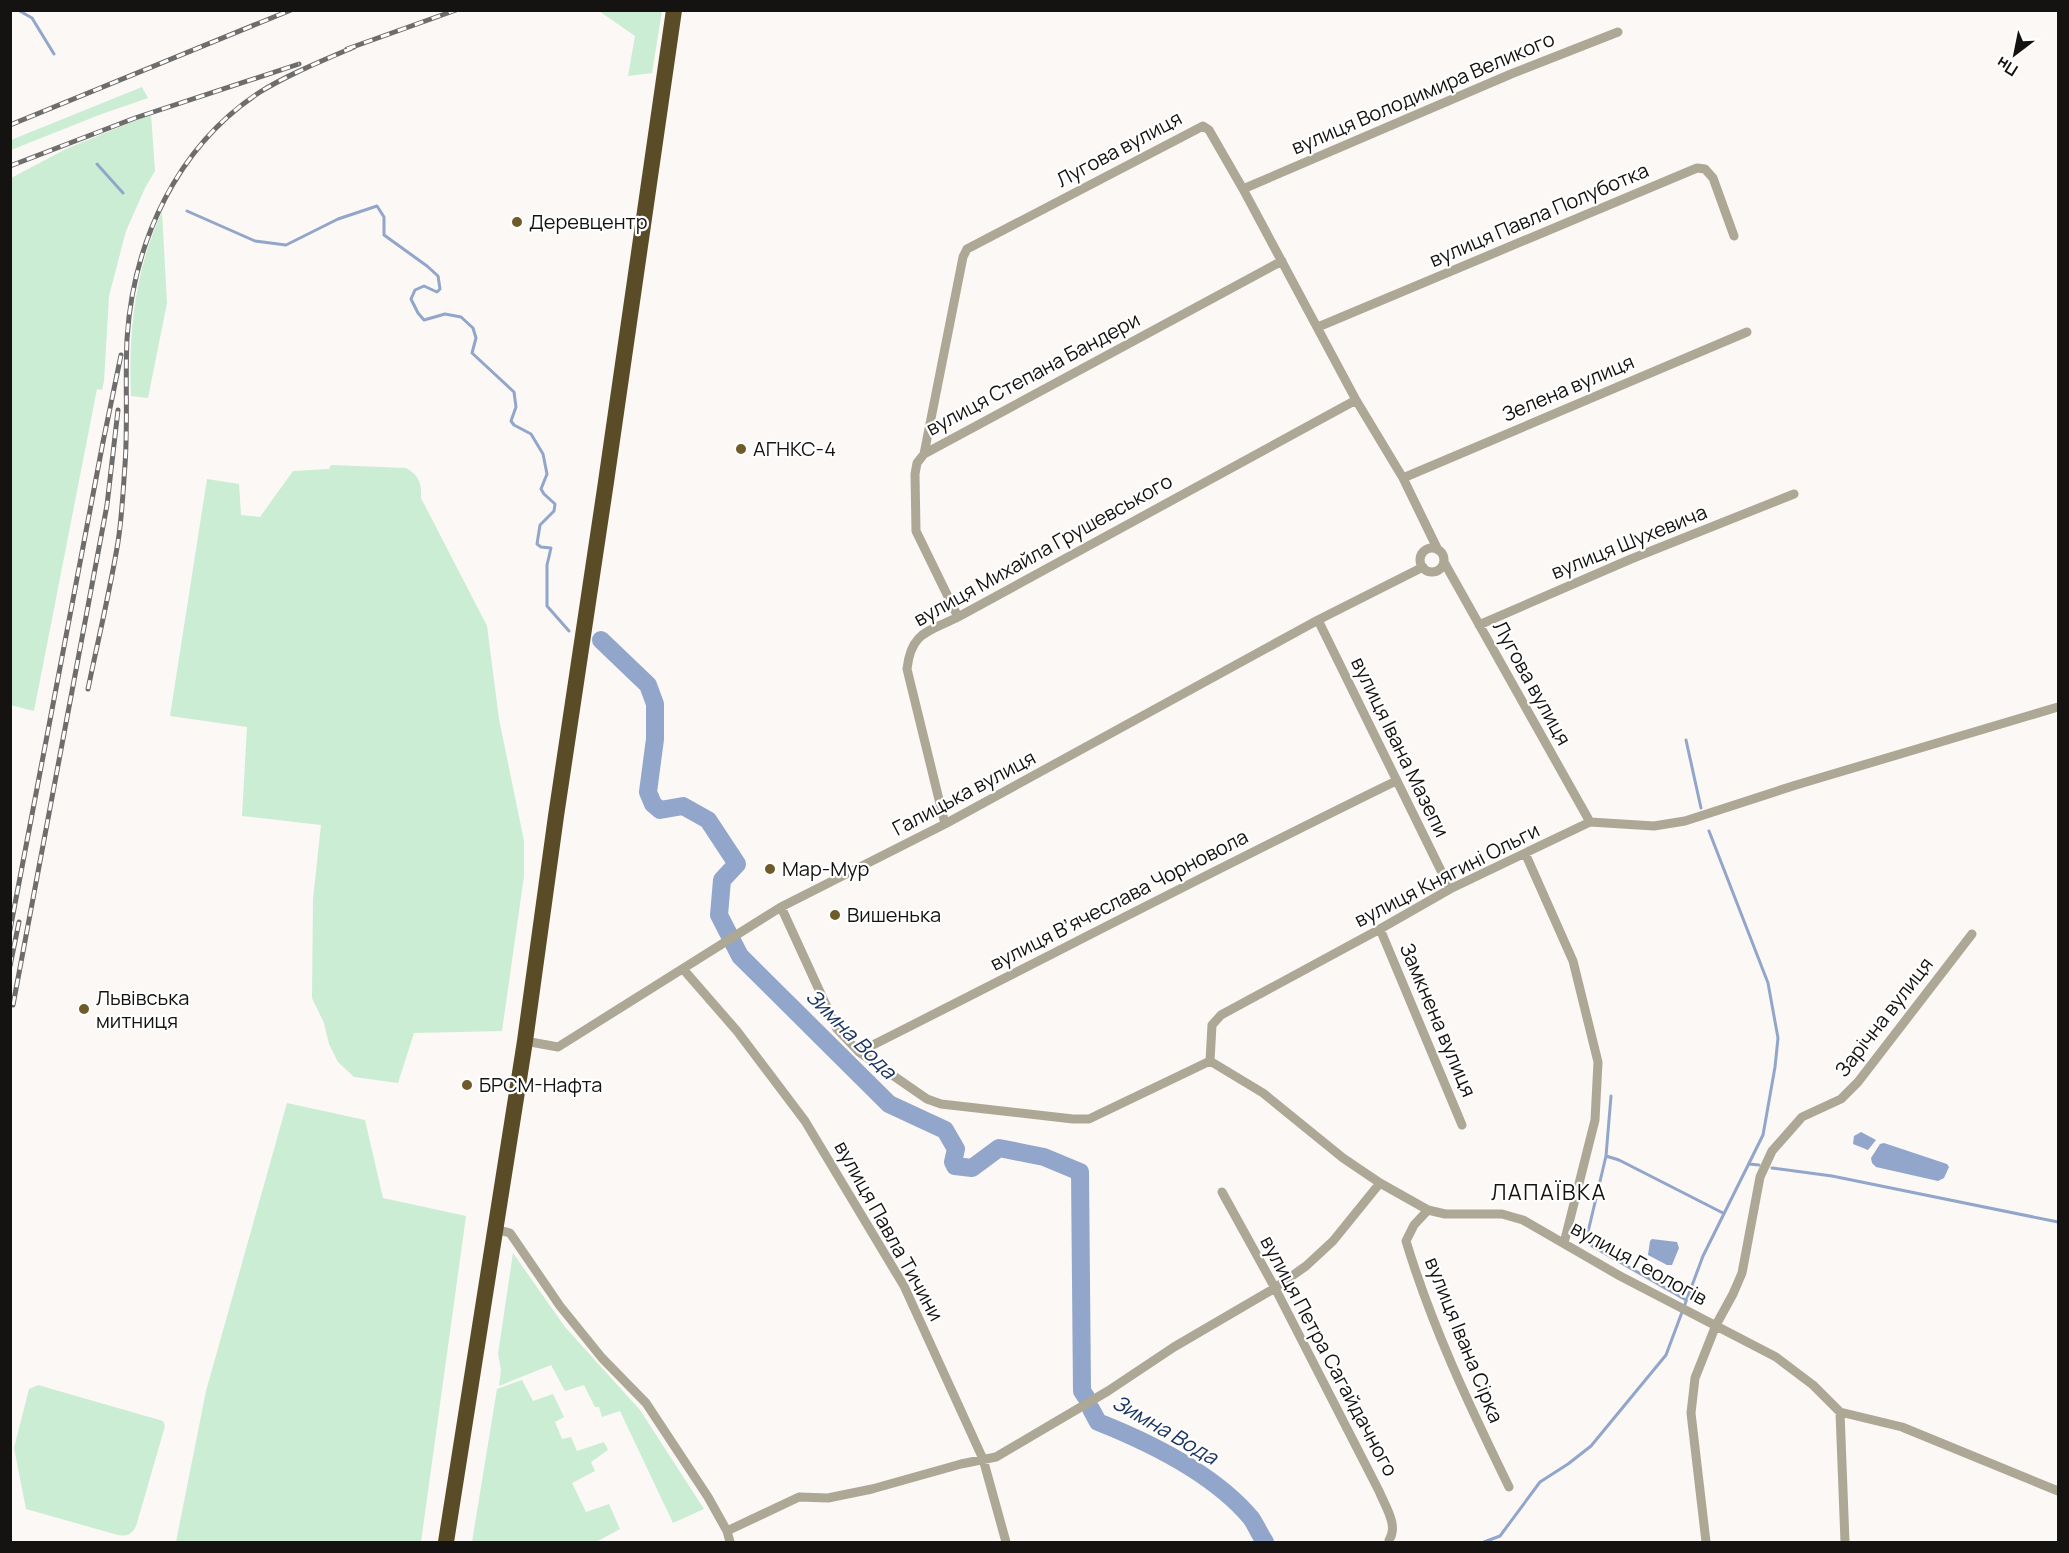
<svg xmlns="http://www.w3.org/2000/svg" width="2069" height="1553" font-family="Manrope,sans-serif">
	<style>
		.green { fill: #cbedd3 }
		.water { fill: #91a6ca }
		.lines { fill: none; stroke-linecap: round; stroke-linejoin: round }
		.stream { stroke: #91a6ca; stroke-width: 3 }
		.river { stroke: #91a6ca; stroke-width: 18 }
		.street { stroke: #ada795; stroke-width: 9 }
		.highway { stroke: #594c27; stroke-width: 16 }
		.rail-casing { stroke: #6f6d6c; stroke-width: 5 }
		.rail { stroke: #fff; stroke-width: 3; stroke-dasharray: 9; stroke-linecap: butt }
		.poi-dot { fill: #6e5b29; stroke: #fff; stroke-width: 2 }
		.labels { text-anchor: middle; stroke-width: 4.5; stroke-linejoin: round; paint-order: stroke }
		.street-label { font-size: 20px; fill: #141312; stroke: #fff }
		.poi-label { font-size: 20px; fill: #141312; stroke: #fff; text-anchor: start }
		.water-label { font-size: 21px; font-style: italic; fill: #1b3563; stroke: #fff }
		.quarter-label { font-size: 22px; letter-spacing: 1.5px; fill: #141312; stroke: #fff }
	</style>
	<rect width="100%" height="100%" fill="#fbf8f5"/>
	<path class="green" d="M599,11H662L652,73L628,76L635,36Z
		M142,87L148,98L99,115L11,150V140Z
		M151,114L155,171L145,188L126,231L109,296L104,381L102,390L97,389L34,711L10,705L11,178L66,149Z
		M162,212L167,303L148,398L131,396C128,334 135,269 162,212Z
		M331,465L406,468C419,475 422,484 421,498L487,626L499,719L524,841V876L502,1031L414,1033L398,1083L354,1077L338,1062L329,1044L324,1023L312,998L313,899L321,825L242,816L247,727L170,716L207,479L239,484L241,515L260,517L293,471L329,469Z
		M287,1103L365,1120L383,1198L466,1216L421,1542H176L206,1391Z
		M513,1253L565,1327L640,1410L704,1509L673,1523L620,1411L602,1417L599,1407H595L584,1385L565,1391L551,1365L499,1386L501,1370L498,1354Z
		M522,1380L533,1401L553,1394L564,1417L555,1422L562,1439L571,1437L577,1451L604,1442L608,1450L591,1462L595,1471L572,1483L586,1512L609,1504L620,1529L596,1542H472L497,1389Z
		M38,1385L163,1421L165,1426L137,1523C134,1533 128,1537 118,1535L26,1509L14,1448L29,1389Z"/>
	<path class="water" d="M1861,1132L1876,1140L1868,1150L1853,1144L1854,1136Z
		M1884,1143L1947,1164L1949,1167L1944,1178L1938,1181L1876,1167L1872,1163L1871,1158L1880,1144Z
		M1652,1239L1677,1242L1679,1248L1672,1265H1667L1648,1255L1650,1241Z"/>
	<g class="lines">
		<path class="stream" d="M18,10L32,18L54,54
			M97,164L123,193
			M187,211L255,241L286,245L338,219L377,206L384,217V235L427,266L438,276L440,289L437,292L424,286L415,290L411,299L418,313L424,320L445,314L461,317L473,328L476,338L472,353L514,392L516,407L511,421L514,425L531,434L543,454L547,474L541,489L544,494L555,504L554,511L540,525L537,544L541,547L551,548L547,565V606L569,631
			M1686,740L1701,808
			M1611,1096L1606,1156L1588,1232L1589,1242L1592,1246L1686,1300
			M1606,1156L1619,1160L1723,1213
			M1749,1164L1759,1165
			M1772,1168L1832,1176L2058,1222
			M1484,1542L1500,1536L1540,1482L1568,1464L1591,1446L1666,1355L1703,1256L1763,1135L1775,1067L1778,1038L1768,983L1709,831"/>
		<path class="river" d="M601,640L648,685L655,704V739L648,792L653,804L660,810L683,806L708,820L737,864L722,880L719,915L740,956L889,1104L945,1130L956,1149L953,1162L955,1166L972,1168L999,1148L1044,1157L1080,1172L1082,1391L1086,1397
			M1091,1409L1098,1422C1151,1443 1214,1474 1251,1518C1256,1525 1260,1535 1265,1542"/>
		<path class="street" d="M1243,189L1511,74L1618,32
			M1318,327L1697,168L1705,169L1713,178L1734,236
			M924,454L963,257L967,249L1203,126L1209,130L1243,189L1356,400L1403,478L1438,550
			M1403,478L1747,332
			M1420 560a12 12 0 1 1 24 0a12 12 0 1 1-24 0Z
			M1444,562L1590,822
			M958,617L916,531L915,474L917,463L924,454L1282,261
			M1318,620L1450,889
			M1479,625L1631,559L1794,494
			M945,824L907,669C911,632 928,632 958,617L1356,400
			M1525,853L1573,961L1598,1062L1595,1120L1564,1243
			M781,907L837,1029L859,1052L927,1099L941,1104L1073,1119H1089L1210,1061
			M1380,929L1462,1125
			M683,969L737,1031L805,1121L904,1286L983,1459L1006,1542
			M525,1041L558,1047L781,907L945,824L1318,620L1423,567
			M859,1052C1038,962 1216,869 1396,781
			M1210,1061L1263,1093L1343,1158L1380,1183L1428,1210L1445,1214H1502L1523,1220L1620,1276L1776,1357L1813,1385L1840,1412L1902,1427L2058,1491
			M1210,1061L1212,1025L1221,1015L1380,929L1450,889L1590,822L1654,826L1685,821L1796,785L2058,707
			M1222,1192L1275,1288L1379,1491C1385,1506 1399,1526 1389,1540
			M1428,1210L1414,1225L1406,1241C1432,1327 1470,1407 1509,1487
			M494,1229L510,1233L560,1306L602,1358L646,1403L708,1497L727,1531L730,1542
			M1840,1412L1845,1542
			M727,1531L799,1497L828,1498L872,1489L961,1464L996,1457L1108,1391L1174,1347L1275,1288L1306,1266L1333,1241L1380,1183
			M1706,1542L1691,1413L1695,1378L1716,1325L1733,1294L1742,1273L1760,1177L1772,1151L1802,1117L1841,1099L1858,1082L1972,934"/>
		<path class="highway" d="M446,1542L525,1041L556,816L606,482L674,10"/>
		<defs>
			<path id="rail" d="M347,49L456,10
				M10,125L291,10
				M10,166L135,118L299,64
				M88,689C98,640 110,591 118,542C122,517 123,491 125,465C128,423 125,381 127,339C133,242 177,146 260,92C289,74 322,61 354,47
				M10,930L103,442L121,355
				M10,966L19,922
				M13,1005L107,505L118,410"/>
		</defs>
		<use href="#rail" class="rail-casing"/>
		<use href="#rail" class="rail"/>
	</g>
	<g class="poi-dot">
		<circle cx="517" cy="222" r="6"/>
		<circle cx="741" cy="449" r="6"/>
		<circle cx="770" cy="869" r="6"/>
		<circle cx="835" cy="915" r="6"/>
		<circle cx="84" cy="1009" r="6"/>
		<circle cx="467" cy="1085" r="6"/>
	</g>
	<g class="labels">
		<g class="street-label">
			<text transform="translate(1423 93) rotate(-23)" y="7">вулиця Володимира Великого</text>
			<text transform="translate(1119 149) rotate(-28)" y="7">Лугова вулиця</text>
			<text transform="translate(1539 215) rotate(-23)" y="7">вулиця Павла Полуботка</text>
			<text transform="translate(1033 374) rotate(-28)" y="7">вулиця Степана Бандери</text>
			<text transform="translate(1568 388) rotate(-23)" y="7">Зелена вулиця</text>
			<text transform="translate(1629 542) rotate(-22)" y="7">вулиця Шухевича</text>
			<text transform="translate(1043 550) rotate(-29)" y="7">вулиця Михайла Грушевського</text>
			<text transform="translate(1532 683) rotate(61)" y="7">Лугова вулиця</text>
			<text transform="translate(1400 747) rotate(64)" y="7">вулиця Івана Мазепи</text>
			<text transform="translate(964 793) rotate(-28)" y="7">Галицька вулиця</text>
			<text transform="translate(1447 875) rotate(-27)" y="7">вулиця Княгині Ольги</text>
			<text transform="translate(1119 900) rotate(-27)" y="7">вулиця Вʼячеслава Чорновола</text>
			<text transform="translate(1884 1017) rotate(-52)" y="7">Зарічна вулиця</text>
			<text transform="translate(1438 1020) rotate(67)" y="7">Замкнена вулиця</text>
			<text transform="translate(889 1231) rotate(61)" y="7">вулиця Павла Тичини</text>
			<text transform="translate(1639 1263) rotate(29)" y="7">вулиця Геологів</text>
			<text transform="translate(1464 1340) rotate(68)" y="7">вулиця Івана Сірка</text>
			<text transform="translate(1329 1356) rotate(62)" y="7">вулиця Петра Сагайдачного</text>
		</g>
		<g class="poi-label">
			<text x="529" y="229">Деревцентр</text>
			<text x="753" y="456">АГНКС-4</text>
			<text x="782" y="876">Мар-Мур</text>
			<text x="847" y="922">Вишенька</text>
			<text x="96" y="1005">Львівська<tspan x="96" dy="23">митниця</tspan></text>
			<text x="479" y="1092">БРСМ-Нафта</text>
		</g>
		<g class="water-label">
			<text transform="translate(851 1034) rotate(45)" y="7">Зимна Вода</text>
			<text transform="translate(1165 1430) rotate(30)" y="7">Зимна Вода</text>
		</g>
		<g class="quarter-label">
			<text x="1549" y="1200">ЛАПАЇВКА</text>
		</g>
	</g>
	<rect width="2069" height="1553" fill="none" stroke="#141312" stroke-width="24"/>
	<g transform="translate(2015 54) rotate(212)" stroke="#ffffff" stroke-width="4.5" paint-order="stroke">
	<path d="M0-4.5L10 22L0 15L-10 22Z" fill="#141312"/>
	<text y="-9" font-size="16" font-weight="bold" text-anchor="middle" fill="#141312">Пн</text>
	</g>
</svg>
